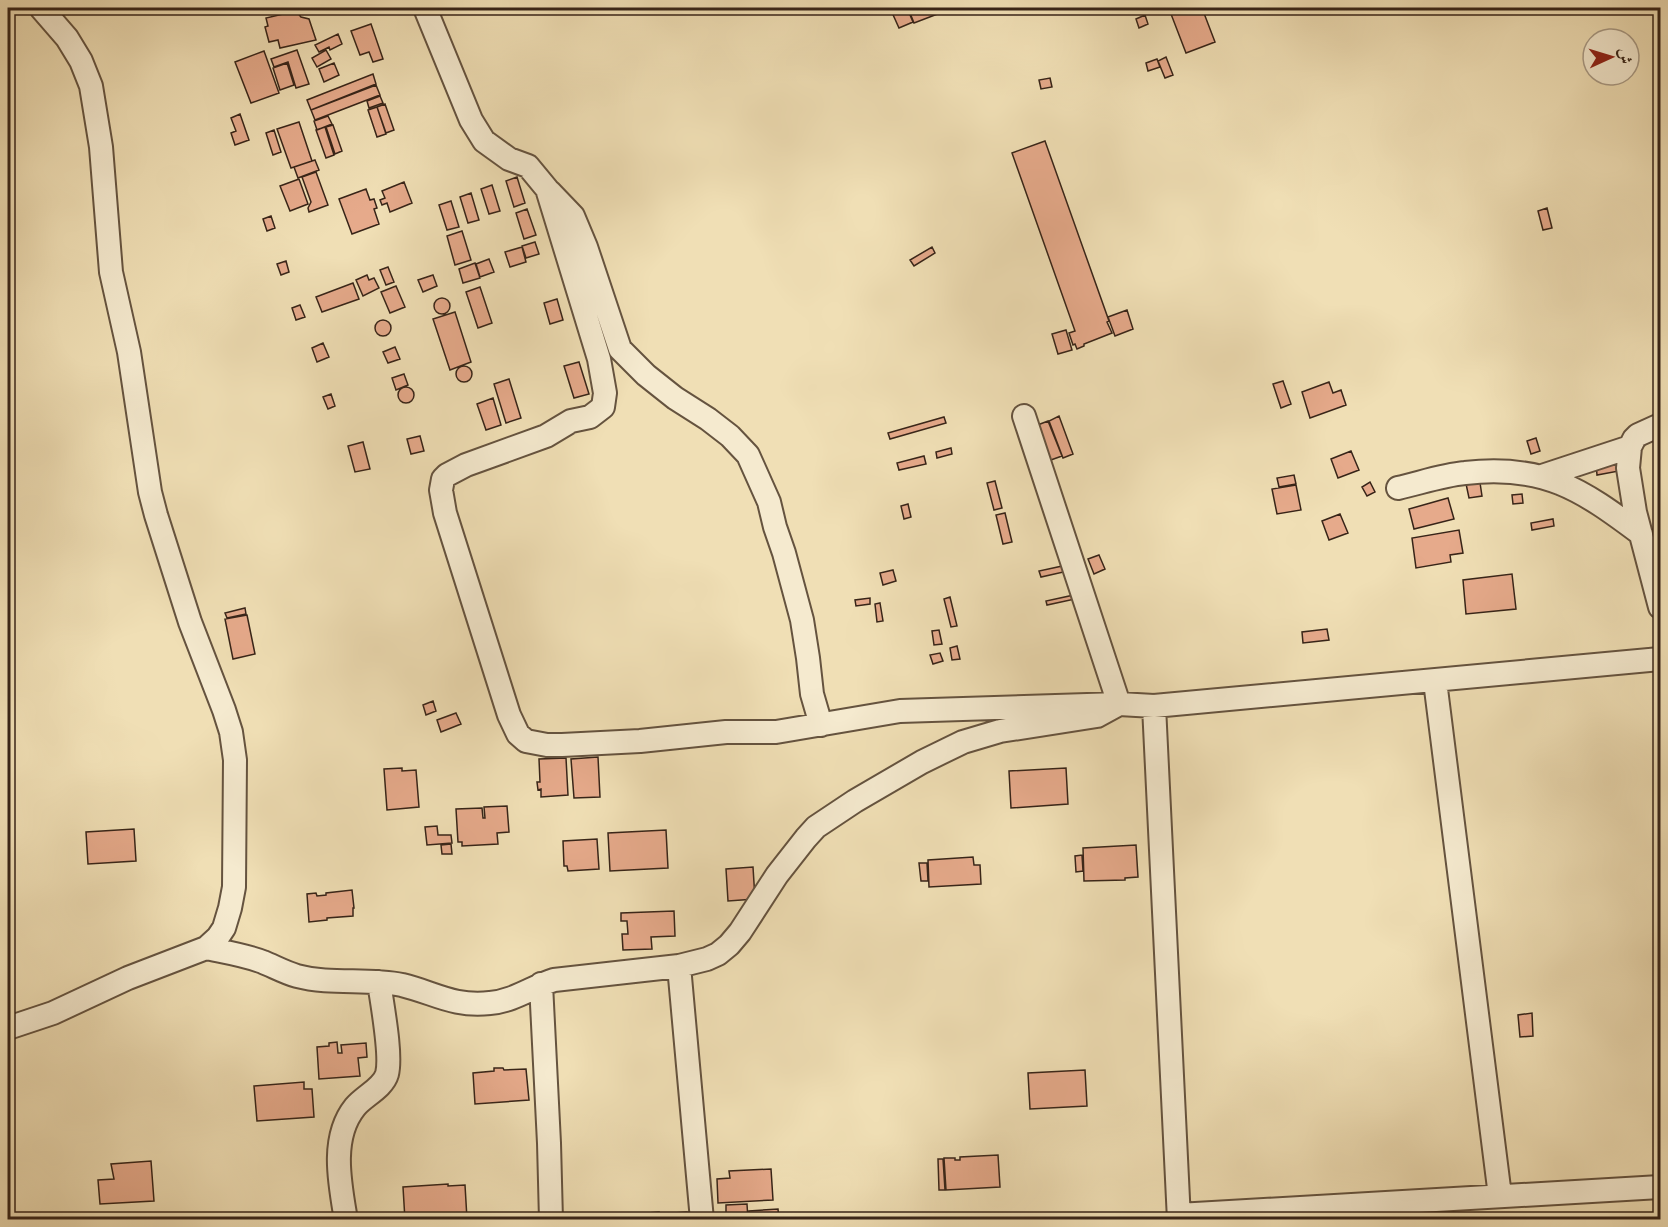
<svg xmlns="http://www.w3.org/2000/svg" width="1668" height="1227" font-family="'IM FELL French Canon',Amiri,serif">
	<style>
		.building { fill: #e6aa8b; stroke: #372418; stroke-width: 1.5 }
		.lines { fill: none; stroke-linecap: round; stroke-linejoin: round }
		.minor-casing { stroke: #65533f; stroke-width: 26 }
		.minor { stroke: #f5eacf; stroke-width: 22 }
	</style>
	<rect width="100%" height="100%" fill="#f0dfb5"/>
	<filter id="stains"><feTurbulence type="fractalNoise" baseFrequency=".00333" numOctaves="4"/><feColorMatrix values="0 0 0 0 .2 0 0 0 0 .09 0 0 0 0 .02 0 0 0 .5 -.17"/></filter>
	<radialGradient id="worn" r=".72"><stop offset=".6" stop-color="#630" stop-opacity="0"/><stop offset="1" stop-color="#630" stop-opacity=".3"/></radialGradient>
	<path class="building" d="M890,8H907L913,22L899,28Z
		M908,8H966L949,13L948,10L914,23Z
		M1189,8H1202L1215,42L1186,53L1171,14Z
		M296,11L301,17L309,19L316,40L280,48L278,40L269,42L265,27L268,26L266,18Z
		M1145,15L1148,24L1139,28L1136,19Z
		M371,24L383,59L373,62L369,52L360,55L351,31Z
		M338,34L342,44L330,50L329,47L319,52L315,45Z
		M297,50L309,84L296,88L288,62L274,67L271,59Z
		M326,50L331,59L317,67L312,58Z
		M264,51L279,93L251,103L235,62Z
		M1166,57L1173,75L1165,78L1158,61Z
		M1157,59L1160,67L1148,71L1146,63Z
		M287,63L294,85L280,90L273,68Z
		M334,63L339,75L324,82L319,69Z
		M373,74L376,84L311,110L307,100Z
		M1050,78L1052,87L1041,89L1039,80Z
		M376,85L380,95L315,120L311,110Z
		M380,96L383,103L369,108L367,101Z
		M385,104L394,130L386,133L377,107Z
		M377,107L386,134L377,137L368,110Z
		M240,114L249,140L235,145L231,133L236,131L231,118Z
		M328,116L332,124L317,130L314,121Z
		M299,122L312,161L291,168L277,129Z
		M333,125L342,151L335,154L326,127Z
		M325,127L334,155L326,158L316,130Z
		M274,130L281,152L273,155L266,133Z
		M1045,141L1109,321L1107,322L1112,333L1084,344V346L1077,349L1075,344L1073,345L1069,333L1075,331L1012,153Z
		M315,160L319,170L298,178L294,167Z
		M316,172L328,205L309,212L308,208L311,202L302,177Z
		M517,177L525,203L514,207L506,181Z
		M299,179L308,204L290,211L280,186Z
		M404,182L412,203L390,212L387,203L382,205L380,200L385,198L382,191Z
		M492,185L500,211L489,214L481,189Z
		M366,189L370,200L374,199L377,208L374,209L379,224L352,234L339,199Z
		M471,193L479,220L468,223L460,197Z
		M451,201L459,227L447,230L439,205Z
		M1547,208L1552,228L1543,230L1538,211Z
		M527,209L536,235L524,239L516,213Z
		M271,216L275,228L267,231L263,219Z
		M462,231L471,260L455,265L447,236Z
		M535,242L539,254L526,258L522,246Z
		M522,247L526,262L510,267L505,252Z
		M932,247L935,253L914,266L910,260Z
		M489,259L494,272L480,277L476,264Z
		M286,261L289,272L281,275L277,264Z
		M475,263L480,278L463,283L459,269Z
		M388,267L394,282L386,285L380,270Z
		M367,275L369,280L374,278L379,288L363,296L356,280Z
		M433,275L437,286L423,292L418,280Z
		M353,283L359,299L322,312L316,297Z
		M396,286L405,307L390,313L381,292Z
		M480,287L492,323L478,328L466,292Z
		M434 306a8 8 0 1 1 16 0a8 8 0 1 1-16 0Z
		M557,299L563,320L550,324L544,303Z
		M300,305L305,317L296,320L292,308Z
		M1127,310L1133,329L1115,336L1108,317Z
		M455,312L471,362L450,370L433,319Z
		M375 328a8 8 0 1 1 16 0a8 8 0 1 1-16 0Z
		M1066,330L1072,350L1058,354L1052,334Z
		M323,343L329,357L317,362L312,348Z
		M395,347L400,359L388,363L383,352Z
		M579,362L589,394L574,398L564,366Z
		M456 374a8 8 0 1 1 16 0a8 8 0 1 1-16 0Z
		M404,374L408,385L396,390L392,378Z
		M509,379L521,418L506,423L494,384Z
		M1283,381L1291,404L1281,408L1273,384Z
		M1329,382L1333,393L1341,390L1346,405L1310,418L1302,392Z
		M398 395a8 8 0 1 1 16 0a8 8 0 1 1-16 0Z
		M331,394L335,406L328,409L323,397Z
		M493,398L501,425L486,430L477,404Z
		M1059,416L1073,454L1063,458L1049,421Z
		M944,417L946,423L890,439L888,433Z
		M1048,421L1062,456L1048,461L1035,426Z
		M420,436L424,451L411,454L407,439Z
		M1536,438L1540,451L1531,454L1527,441Z
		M363,442L370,469L355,472L348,446Z
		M951,448L952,454L937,458L936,452Z
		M1351,451L1359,470L1338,478L1331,459Z
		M924,456L926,464L899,470L897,463Z
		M1618,460L1619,471L1597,475L1596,463Z
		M1294,475L1296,484L1279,487L1277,478Z
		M1479,476L1482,496L1469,498L1465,479Z
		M995,481L1002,508L994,510L987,483Z
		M1370,482L1375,492L1367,496L1362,487Z
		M1296,485L1301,510L1277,514L1272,489Z
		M1522,494L1523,503L1513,504L1512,495Z
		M1448,498L1454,519L1414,529L1409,509Z
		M908,504L911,517L904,519L901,506Z
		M1005,513L1012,542L1003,544L996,515Z
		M1340,514L1348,533L1329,540L1322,521Z
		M1553,519L1554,526L1532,530L1531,523Z
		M1459,530L1463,553L1450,555L1451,562L1416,568L1412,538Z
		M1099,555L1105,569L1094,574L1088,559Z
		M1067,565L1068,571L1041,577L1039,571Z
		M893,570L896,581L883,585L880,573Z
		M1512,574L1516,609L1466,614L1463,580Z
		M1074,595L1075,599L1047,605L1046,601Z
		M950,597L957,626L951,627L944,599Z
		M870,598V604L856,606L855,600Z
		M880,603L883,621L877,622L875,604Z
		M245,608L246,614L227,618L225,613Z
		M247,615L255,654L233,659L225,619Z
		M1327,629L1329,640L1303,643L1302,632Z
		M939,630L942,644L934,645L932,631Z
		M957,646L960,659L952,660L950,648Z
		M940,653L943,661L933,664L930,655Z
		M433,701L436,711L426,715L423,705Z
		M456,713L461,724L441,732L437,720Z
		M598,757L600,797L574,798L571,759Z
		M566,758L568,795L541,797V789L538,790L537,782H540L539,759Z
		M402,768V771L416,770L419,807L387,810L384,769Z
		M1066,768L1068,804L1011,808L1009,771Z
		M507,806L509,832L497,833L498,844L462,846V842H458L456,809L482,808L483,818H485L484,807Z
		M437,826L438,835H451L452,843L427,845L425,827Z
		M134,829L136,861L88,864L86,832Z
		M666,830L668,868L610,871L608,833Z
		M597,839L599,869L568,871L567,866H564L563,841Z
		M451,844L452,854H442L441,845Z
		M1136,845L1138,877L1125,878V880L1084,881L1083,848Z
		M1082,855L1083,871L1076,872L1075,856Z
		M973,857L974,865H980L981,884L929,887L928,860Z
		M919,863H927L928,881H921Z
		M753,867L755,899L728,901L726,869Z
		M352,890L354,908H353V916L327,918V920L309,922L307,894L316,893L317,896L326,895V893Z
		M674,911L675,936L651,937L652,949L623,950L622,934H628L627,921H621V913Z
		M1532,1013L1533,1036L1520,1037L1518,1015Z
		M337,1042L338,1053H342L341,1045L366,1043L367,1057L358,1058L360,1076L319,1079L317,1047L329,1046V1043Z
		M494,1068H503L504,1070L526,1069L529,1100L475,1104L473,1073L494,1071Z
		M1085,1070L1087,1106L1030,1109L1028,1073Z
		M304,1082V1089H312L314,1117L257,1121L254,1086Z
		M998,1155L1000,1187L946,1190L944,1158H955V1160H960V1157Z
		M938,1159H943L945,1190H939Z
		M151,1161L154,1201L100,1204L98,1180L114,1179L111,1164Z
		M771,1169L773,1200L718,1203L717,1179L730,1178L729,1171Z
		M448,1184V1186L465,1185L467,1219L405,1220L403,1187Z
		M747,1204L748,1220H726V1205Z
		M778,1209L779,1220H749V1211Z
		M659,1212V1214L687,1212L688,1220H636L635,1214Z
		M537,1215V1220H482V1219Z"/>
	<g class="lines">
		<defs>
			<path id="minor" d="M425,8L471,120L484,141L509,159L528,166L547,189L599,359L605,393L603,407L590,417L571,421L546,436L466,465L447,475L443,479L441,490L445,513L509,715L518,734L526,741L547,745H562L640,741L726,732H776L900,711L1119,704L1154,706L1660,659
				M550,192L573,216L586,247L620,349L646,375L675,398L708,419L730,436L748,455L769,502L775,527L784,553L802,620L808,658L812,694L821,725
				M1660,425L1638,435L1634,439L1630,447L1628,468L1635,512L1660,607
				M1542,476L1630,447
				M1398,488C1420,483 1443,475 1465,473C1544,464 1581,489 1641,534
				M1435,681L1500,1196
				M1154,706L1179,1220
				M206,948C225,952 245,955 263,962C275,967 286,973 297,976C331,985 367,978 402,985C435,993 453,1007 490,1003C514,1001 532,987 554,980L679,966L707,959L718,954L729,945L740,932L777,875L806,838L816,827L855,801L922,762L963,742L1000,731L1097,716L1119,704L1024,416
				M679,966L702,1220
				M541,984L549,1143L551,1220
				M8,1028L53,1013L128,978L206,948L218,937L224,928L230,908L234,887L235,760L231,732L224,710L190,622L156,515L150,492L129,352L111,272L101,147L91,86L81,61L67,38L41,8
				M1178,1215L1660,1187
				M346,1220C340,1184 330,1138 355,1107C364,1096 383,1088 387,1074C392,1055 382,1004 379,982"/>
		</defs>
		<use href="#minor" class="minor-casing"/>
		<use href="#minor" class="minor"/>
	</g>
	<rect width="1668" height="1227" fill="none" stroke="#f0dfb5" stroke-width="30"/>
	<rect x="9" y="9" width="1650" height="1209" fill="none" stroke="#372418" stroke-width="3"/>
	<rect x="15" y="15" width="1638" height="1197" fill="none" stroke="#372418" stroke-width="1.5"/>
	<g transform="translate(1611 57) rotate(86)"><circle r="28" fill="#f5eacf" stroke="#a99b86" stroke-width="1.5"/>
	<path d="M0-4.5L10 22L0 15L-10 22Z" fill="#8f2418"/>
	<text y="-9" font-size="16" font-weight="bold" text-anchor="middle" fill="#372418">ش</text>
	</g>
	<rect width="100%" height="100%" filter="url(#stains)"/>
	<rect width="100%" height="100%" fill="url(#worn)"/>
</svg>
